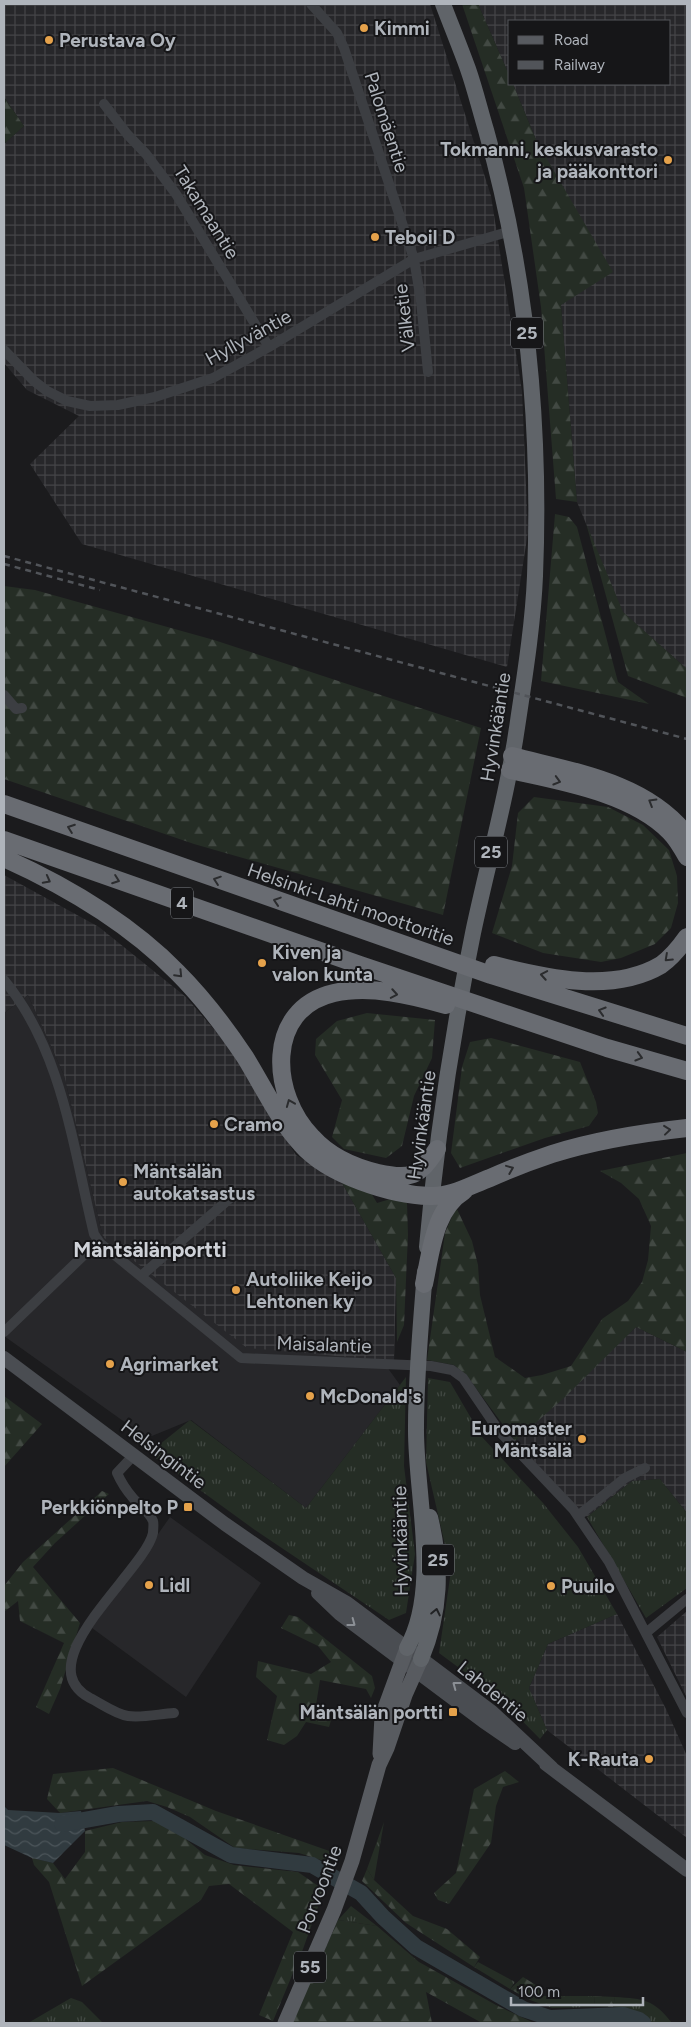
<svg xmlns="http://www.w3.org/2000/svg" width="691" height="2027" font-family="Figtree,sans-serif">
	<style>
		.built { fill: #27272a }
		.industrial { fill: url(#industrial-grid) }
		.grass { fill: url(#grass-tufts) }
		.forest { fill: url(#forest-firs) }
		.water { fill: url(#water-waves) }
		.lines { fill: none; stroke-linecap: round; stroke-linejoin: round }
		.river { stroke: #313b40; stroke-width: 16 }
		.minor { stroke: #3c3e42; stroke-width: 10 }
		.secondary { stroke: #4a4d52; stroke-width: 14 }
		.primary { stroke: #585b60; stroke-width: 15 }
		.trunk { stroke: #606469; stroke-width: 16 }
		.motorway { stroke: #696c72; stroke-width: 18 }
		.rail { stroke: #515459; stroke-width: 2.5; stroke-dasharray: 6 5; stroke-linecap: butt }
		.oneway { stroke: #2b2c2e }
		.oneway2 { stroke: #212224 }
		.oneway3 { stroke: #8c9096 }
		.poi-dot { fill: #e5a24b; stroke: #161618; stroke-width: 2 }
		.labels { text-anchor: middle; stroke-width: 4; stroke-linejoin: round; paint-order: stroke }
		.shield { fill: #161618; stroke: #81858a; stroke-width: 1 }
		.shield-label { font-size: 18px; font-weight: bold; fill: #afb4bb }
		.poi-label { font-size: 19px; font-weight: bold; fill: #afb4bb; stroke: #161618; text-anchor: start }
		.street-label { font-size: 19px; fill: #afb4bb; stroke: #161618 }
		.quarter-label { font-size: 21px; font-weight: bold; fill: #cfd2d8; stroke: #161618 }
	</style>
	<defs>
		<pattern id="industrial-grid" width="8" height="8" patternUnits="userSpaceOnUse" patternTransform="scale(1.25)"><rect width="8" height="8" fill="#27272a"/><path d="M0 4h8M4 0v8" fill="none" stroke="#444447"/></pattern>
		<pattern id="grass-tufts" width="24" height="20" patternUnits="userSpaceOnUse" patternTransform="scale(1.25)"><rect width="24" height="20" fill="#252d25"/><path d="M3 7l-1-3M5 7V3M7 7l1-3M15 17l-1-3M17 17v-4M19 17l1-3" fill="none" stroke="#424943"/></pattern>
		<pattern id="forest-firs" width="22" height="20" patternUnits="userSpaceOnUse" patternTransform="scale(1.25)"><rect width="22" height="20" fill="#252d25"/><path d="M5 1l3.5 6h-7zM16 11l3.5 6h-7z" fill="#424943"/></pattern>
		<pattern id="water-waves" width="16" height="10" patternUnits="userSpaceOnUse" patternTransform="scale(1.25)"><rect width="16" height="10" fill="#313b40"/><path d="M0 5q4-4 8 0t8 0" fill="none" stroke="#4c555a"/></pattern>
	</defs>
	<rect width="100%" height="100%" fill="#1b1b1d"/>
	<path class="built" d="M28,995L64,1075L103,1237L382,1360L400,1385L306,1508L191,1420L147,1438L4,1336V1013Z
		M170,1517L261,1583L186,1697L92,1628Z"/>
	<path class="industrial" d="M4,4H430L491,196L522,391L528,532L507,667L82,544L30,464L79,416L27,390L4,363V144L24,126L4,97Z
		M478,4H687V669L623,613L577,502L561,305L537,142L513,84H670V21H510V77Z
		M4,875L99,927L186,997L225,1042L296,1155L342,1183L396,1278L394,1360H382L247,1348L103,1237L64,1075L28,995L4,1013Z
		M636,1327L687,1352V1513L660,1479L632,1481L587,1517L515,1441Z
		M687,1611V1698L657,1637Z
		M617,1614L666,1709L687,1756V1838L547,1730L529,1688L548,1644Z"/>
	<path class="grass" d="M406,1377L404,1466L415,1554L406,1613L389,1620L255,1530L149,1453L190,1420L306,1508Z
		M428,1378L450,1382L482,1437L543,1503L578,1547L617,1614L548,1644L529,1688L547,1730L540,1739L501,1699L439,1653L451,1571L426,1462Z
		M660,1479L687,1513V1588L646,1618L587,1517L632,1481Z
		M384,1822L374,1880L367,1869Z
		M351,1906L377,1926L338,1920Z
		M478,1962L515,1982L510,1989L474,1967Z
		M541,1996H595L594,2007L552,2008L530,2000Z
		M615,1997C644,1999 653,1999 672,2023H653L630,2009L613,2007Z
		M71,1998L82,2002L103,2023H28Z"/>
	<path class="forest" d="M462,4H478L510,77V84H513L537,142L613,272L561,305L577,502L556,499L541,307L524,188Z
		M4,97L24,126L4,144Z
		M555,514L569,517L577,527L618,682L649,704L541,681Z
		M586,523L623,612L687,669V698L628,676Z
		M4,586L35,590L214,640L481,728L443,915L194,844L4,779Z
		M534,797L608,807L643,825L669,850L677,876L678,903L671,928L655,944L621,958L601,962L543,953L492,933L512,866L518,813Z
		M367,1013L435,1020L432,1058L414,1096L402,1146L386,1158L344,1149L332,1137L342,1100L315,1055L316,1039L337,1021Z
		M491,1038L580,1062L596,1102L598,1113L589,1126L545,1138L460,1168L451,1153L462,1067L470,1042Z
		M687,1153V1352L636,1327L565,1397L515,1441L467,1376L454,1365L427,1360L445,1233L456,1207L472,1241L478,1265L480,1295L495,1357L525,1378L542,1375L571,1366L602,1319L628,1301L642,1282L648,1260L651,1226L639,1199L621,1183L600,1171Z
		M342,1183L370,1191L377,1203L397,1197L407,1203L408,1235L404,1325L397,1342L396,1278Z
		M4,1396L42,1424L4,1467Z
		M102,1491L109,1494L55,1543L33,1567L80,1623L60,1689L49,1714L36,1707L64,1643L20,1621L18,1601L4,1612V1586L23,1562Z
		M289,1615L298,1617L372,1676L375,1688L371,1698L366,1689L320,1680L316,1705L332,1717L329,1727L306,1722L297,1736L284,1745L267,1740L277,1696L256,1677L258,1661L311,1674L331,1662L318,1646L281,1628Z
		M113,1768L216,1811L335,1853L330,1863L299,1853L235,1848L190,1817L167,1807L147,1801L60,1813L47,1799L53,1774Z
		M505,1771L519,1782L503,1787L496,1806L491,1843L449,1904L438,1900L434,1893L456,1873L474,1789Z
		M154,1821L182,1836L205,1855L234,1865L298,1872L324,1890L303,1949L273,2021L259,2015L293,1932L229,1884L209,1886L201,1900L82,1986L49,1882L34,1865L32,1858L53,1863L65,1879L85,1852V1831L122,1822Z
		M367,1869L374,1880L413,1916L447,1929L480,1957L474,1967L406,1923L362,1881Z
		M338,1920L377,1926L419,1962L496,2005L534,2023H482L426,1992L432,2023H292Z
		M523,1977L539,1987L541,1996L530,2000L510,1989Z
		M595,1996L615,1997L613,2007H594Z"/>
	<path class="water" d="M4,1806L8,1810L60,1813L81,1811L85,1831L53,1863L32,1858L4,1845Z"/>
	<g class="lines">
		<path class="river" d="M62,1824L118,1814L153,1812L231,1855L312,1865L361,1893L383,1917L416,1947L523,2009L550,2018L623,2015L639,2020L643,2023"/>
		<path class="minor" d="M311,4L337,33L344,48L414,259L421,301L428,372
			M104,104L127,134L146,154L176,194L269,347
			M4,350L34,381L47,391L67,401L90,406L118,405L155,397L213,378L269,347L414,259L511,231
			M4,695L16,709L22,708
			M4,980C62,1050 73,1147 94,1234L100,1243L241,1358L431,1366L452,1370L463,1378L499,1431L573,1509L609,1562L687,1713
			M141,1276L236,1193
			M4,1332L84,1255L100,1243
			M133,1456L117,1473C121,1482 126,1490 133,1498C139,1505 150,1513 153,1521C154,1524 153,1530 153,1533C145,1571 25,1663 90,1698C102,1704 115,1714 128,1716C142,1718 159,1714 174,1713
			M578,1516L625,1478L645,1468
			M647,1632L687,1599"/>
		<path class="secondary" d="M4,1358L225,1524L303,1578L347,1603L407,1648L492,1712L552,1768
			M318,1593L340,1614L483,1721L515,1743
			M546,1764L687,1870"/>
		<path class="primary" d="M380,1754L382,1716L407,1648
			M285,2023L334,1910L352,1861L379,1765L387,1748L405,1695L421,1659"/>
		<path class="trunk" d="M427,1247C436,1141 452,1036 473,933C488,862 508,793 518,721C525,674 533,624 535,576C541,426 527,275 486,130C480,110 475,89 468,69C460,47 451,25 443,4
			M407,1648C441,1588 415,1493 416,1427C416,1375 421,1323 425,1271
			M421,1659C441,1612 442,1567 430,1517"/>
		<path class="motorway" d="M512,756C573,772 644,782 685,833
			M510,770C560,781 632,793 670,832C677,839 682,848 687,857
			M4,804L491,975L687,1036
			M4,840L360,965L607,1048L687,1071
			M4,858C66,886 129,923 177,972C203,998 225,1027 245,1057C263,1086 278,1119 301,1144C328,1175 391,1195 430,1196C451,1197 471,1185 490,1178C510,1169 531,1161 552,1154C596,1140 641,1133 687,1128
			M494,965C545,978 612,994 661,965C671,958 680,947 687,937
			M437,1149C419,1177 410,1180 378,1173C353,1167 329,1156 312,1137C271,1096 264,1009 334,993C370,985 411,995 446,1005
			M424,1284C431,1252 434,1209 464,1191"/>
		<path class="rail" d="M4,556L687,739
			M4,564L100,590"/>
	</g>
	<defs><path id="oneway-chevron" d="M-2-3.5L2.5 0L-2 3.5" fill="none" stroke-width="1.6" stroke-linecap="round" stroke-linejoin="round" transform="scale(1.25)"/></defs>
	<g class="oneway">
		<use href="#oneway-chevron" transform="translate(557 781) rotate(16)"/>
		<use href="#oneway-chevron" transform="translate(652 802) rotate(-149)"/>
		<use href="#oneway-chevron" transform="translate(71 828) rotate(-160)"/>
		<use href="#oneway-chevron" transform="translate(47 880) rotate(28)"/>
		<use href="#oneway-chevron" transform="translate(116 880) rotate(20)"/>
		<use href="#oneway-chevron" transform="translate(217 880) rotate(-161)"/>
		<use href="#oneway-chevron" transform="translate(277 901) rotate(-162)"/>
		<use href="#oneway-chevron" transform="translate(668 958) rotate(137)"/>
		<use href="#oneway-chevron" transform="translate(179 974) rotate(46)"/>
		<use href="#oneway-chevron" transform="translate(544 975) rotate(-170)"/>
		<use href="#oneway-chevron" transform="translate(394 994) rotate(10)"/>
		<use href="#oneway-chevron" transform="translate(602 1011) rotate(-163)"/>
		<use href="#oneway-chevron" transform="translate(639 1057) rotate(16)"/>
		<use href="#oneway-chevron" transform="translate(290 1103) rotate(-112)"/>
		<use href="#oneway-chevron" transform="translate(667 1130) rotate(-6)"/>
		<use href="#oneway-chevron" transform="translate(510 1169) rotate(-22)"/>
	</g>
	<use class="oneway2" href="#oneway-chevron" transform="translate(436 1612) rotate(-78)"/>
	<g class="oneway3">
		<use href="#oneway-chevron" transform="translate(352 1623) rotate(37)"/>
		<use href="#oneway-chevron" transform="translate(456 1685) rotate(-143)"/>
	</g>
	<g class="poi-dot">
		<circle cx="364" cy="28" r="5"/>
		<circle cx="49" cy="40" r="5"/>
		<circle cx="668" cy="160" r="5"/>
		<circle cx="375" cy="237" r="5"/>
		<circle cx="262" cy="963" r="5"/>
		<circle cx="214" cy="1124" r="5"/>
		<circle cx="123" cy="1182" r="5"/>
		<circle cx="236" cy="1290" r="5"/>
		<circle cx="110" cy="1364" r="5"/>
		<circle cx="310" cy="1396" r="5"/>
		<circle cx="582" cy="1439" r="5"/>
		<rect x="183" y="1502" width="10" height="10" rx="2.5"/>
		<circle cx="149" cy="1585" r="5"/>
		<circle cx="551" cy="1586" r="5"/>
		<rect x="448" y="1707" width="10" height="10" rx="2.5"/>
		<circle cx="649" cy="1759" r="5"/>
	</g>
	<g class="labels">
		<g class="shield">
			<rect x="511" y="317.5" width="32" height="31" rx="4"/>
			<rect x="475" y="836.5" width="32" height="31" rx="4"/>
			<rect x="171" y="887.5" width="22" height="31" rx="4"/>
			<rect x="422" y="1544.5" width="32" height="31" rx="4"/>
			<rect x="294" y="1951.5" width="32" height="31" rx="4"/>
		</g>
		<g class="shield-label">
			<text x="527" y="339">25</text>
			<text x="491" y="858">25</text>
			<text x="182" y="909">4</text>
			<text x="438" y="1566">25</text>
			<text x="310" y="1973">55</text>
		</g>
		<g class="poi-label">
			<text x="374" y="35">Kimmi</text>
			<text x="59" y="47">Perustava Oy</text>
			<text x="658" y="156" text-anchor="end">Tokmanni, keskusvarasto<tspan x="658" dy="22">ja pääkonttori</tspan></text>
			<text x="385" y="244">Teboil D</text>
			<text x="272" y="959">Kiven ja<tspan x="272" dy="22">valon kunta</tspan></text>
			<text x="224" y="1131">Cramo</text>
			<text x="133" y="1178">Mäntsälän<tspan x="133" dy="22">autokatsastus</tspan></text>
			<text x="246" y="1286">Autoliike Keijo<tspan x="246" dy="22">Lehtonen ky</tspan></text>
			<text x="120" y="1371">Agrimarket</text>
			<text x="320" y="1403">McDonald's</text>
			<text x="572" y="1435" text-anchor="end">Euromaster<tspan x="572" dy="22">Mäntsälä</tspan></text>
			<text x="178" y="1514" text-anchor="end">Perkkiönpelto P</text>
			<text x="159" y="1592">Lidl</text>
			<text x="561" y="1593">Puuilo</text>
			<text x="443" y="1719" text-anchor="end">Mäntsälän portti</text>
			<text x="639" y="1766" text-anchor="end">K-Rauta</text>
		</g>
		<g class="street-label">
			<text transform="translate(387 122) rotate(72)" y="7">Palomäentie</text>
			<text transform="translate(207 212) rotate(58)" y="7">Takamaantie</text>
			<text transform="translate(404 318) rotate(-97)" y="7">Välketie</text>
			<text transform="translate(248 337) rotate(-29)" y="7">Hyllyväntie</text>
			<text transform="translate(495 727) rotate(-81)" y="7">Hyvinkääntie</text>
			<text transform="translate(351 904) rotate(19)" y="7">Helsinki-Lahti moottoritie</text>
			<text transform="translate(421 1125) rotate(-82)" y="7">Hyvinkääntie</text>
			<text transform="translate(324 1344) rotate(2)" y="7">Maisalantie</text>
			<text transform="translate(164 1454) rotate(37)" y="7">Helsingintie</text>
			<text transform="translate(400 1541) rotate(-91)" y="7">Hyvinkääntie</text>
			<text transform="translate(493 1691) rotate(39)" y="7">Lahdentie</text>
			<text transform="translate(319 1889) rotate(-69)" y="7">Porvoontie</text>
		</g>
		<g class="quarter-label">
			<text x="150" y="1257">Mäntsälänportti</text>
		</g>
	</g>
	<rect width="691" height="2027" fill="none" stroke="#afb4bb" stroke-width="10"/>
	<rect x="508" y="20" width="162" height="65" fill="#161618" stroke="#535559"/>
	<rect x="518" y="36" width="25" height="8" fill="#585b60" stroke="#535559"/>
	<text x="554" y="45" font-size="15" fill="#afb4bb">Road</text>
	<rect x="518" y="61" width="25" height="8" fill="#515459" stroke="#535559"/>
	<text x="554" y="70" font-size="15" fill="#afb4bb">Railway</text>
	<path d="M511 1997v8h132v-8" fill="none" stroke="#afb4bb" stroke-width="2.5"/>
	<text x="518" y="1997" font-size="15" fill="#afb4bb" stroke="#161618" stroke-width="4" paint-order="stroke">100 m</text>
</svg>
